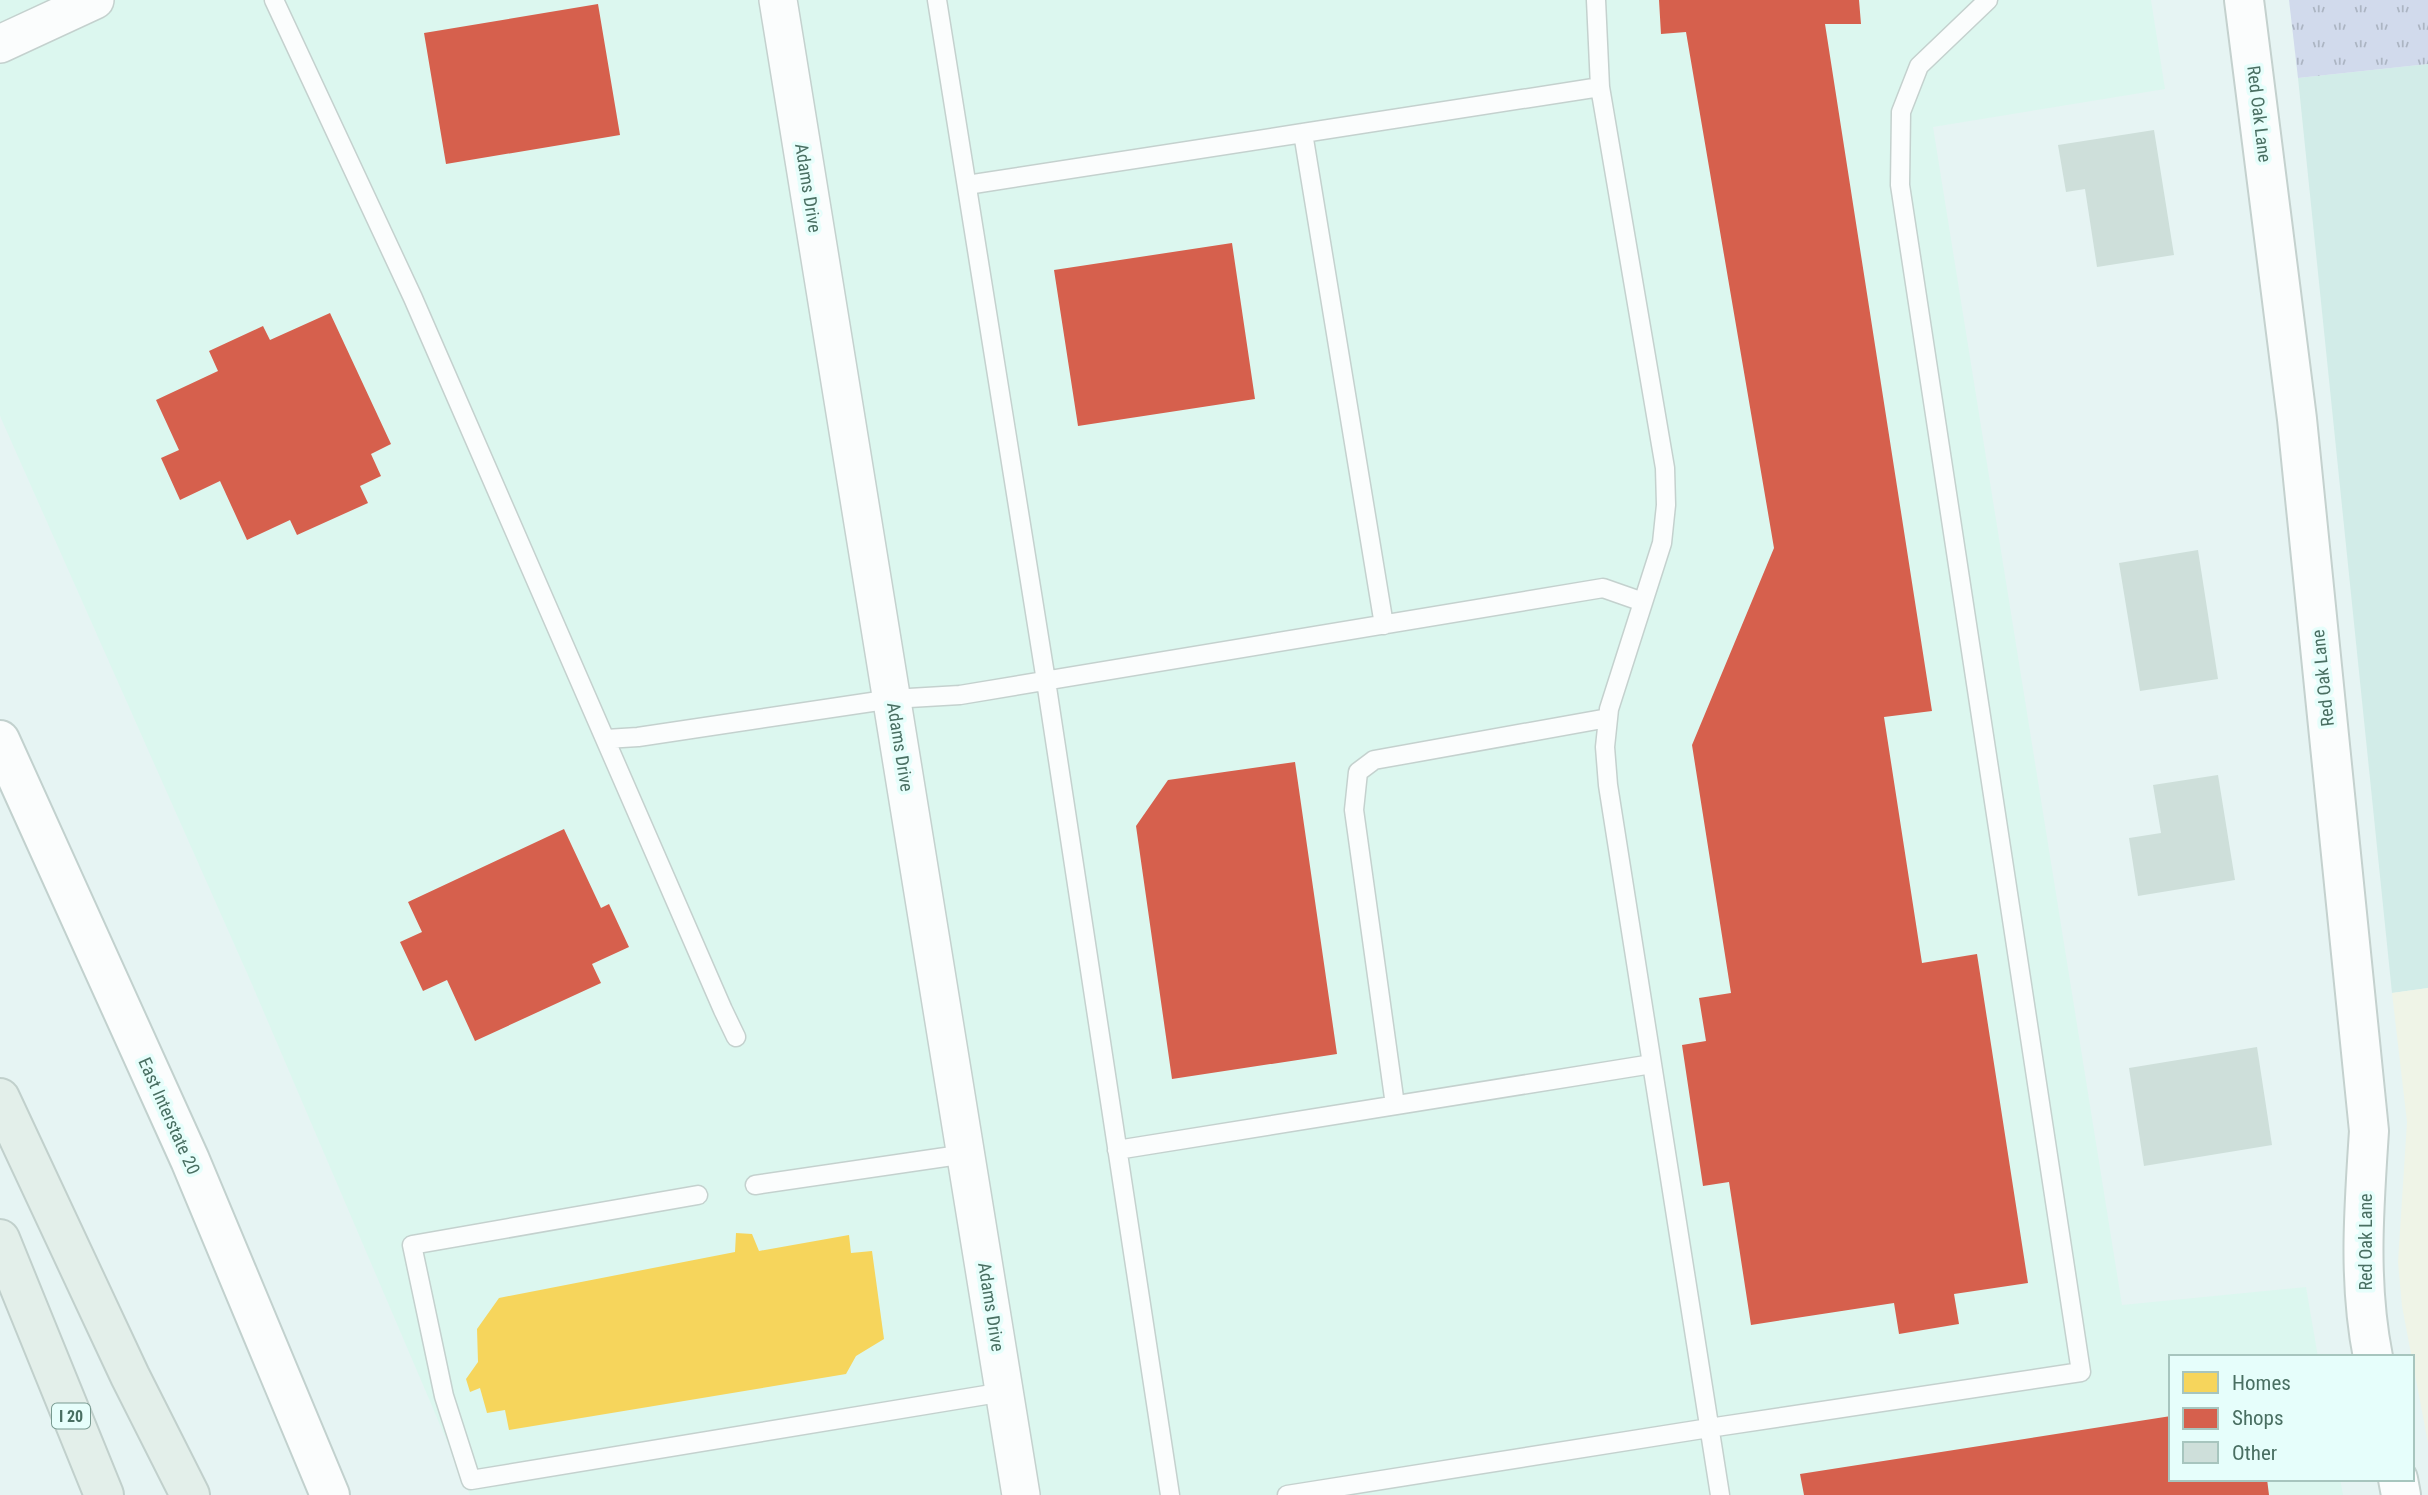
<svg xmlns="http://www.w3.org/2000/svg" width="2428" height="1495" font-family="'Roboto Condensed',sans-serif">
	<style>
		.residential { fill: #d2ece8 }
		.commercial { fill: #dcf7ef }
		.education { fill: #eff4e7 }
		.grass { fill: url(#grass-tufts) }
		.homes { fill: #f6d55c }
		.shops { fill: #d6604d }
		.building { fill: #cedfda }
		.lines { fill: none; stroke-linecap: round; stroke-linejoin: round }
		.service-casing { stroke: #c4d1ce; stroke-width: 21 }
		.minor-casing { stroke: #c4d1ce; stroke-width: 40 }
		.tertiary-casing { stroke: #c4d1ce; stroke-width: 42 }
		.secondary-casing { stroke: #c2d1ce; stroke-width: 42 }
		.motorway-casing { stroke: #c1d0cc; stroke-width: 42 }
		.service { stroke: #fbfdfd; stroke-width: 18 }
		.minor { stroke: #fbfdfd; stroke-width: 37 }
		.tertiary { stroke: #fbfdfd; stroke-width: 38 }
		.secondary { stroke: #fbfdfd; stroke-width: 38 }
		.motorway { stroke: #e3efea; stroke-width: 38 }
		.labels { text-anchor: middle; stroke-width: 7; stroke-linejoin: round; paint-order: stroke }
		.shield { fill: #e6fefb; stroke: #789a90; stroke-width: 2 }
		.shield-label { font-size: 16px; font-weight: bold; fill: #496f62 }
		.street-label { font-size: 18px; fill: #496f62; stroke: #e6fefb }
	</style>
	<defs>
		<pattern id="grass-tufts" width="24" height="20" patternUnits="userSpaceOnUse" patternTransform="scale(1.75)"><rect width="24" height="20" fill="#d1daec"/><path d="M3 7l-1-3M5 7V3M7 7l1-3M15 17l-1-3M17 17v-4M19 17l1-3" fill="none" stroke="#acb5c3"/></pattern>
	</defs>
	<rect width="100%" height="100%" fill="#e6f4f3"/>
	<path class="residential" d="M2428,64V988L2392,993L2298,78Z"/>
	<path class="commercial" d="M0,0H2151L2165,89L1933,127L2122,1305L2306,1287L2318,1357H2171V1479H2340L2343,1495H470L251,982L0,416Z"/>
	<path class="education" d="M2428,988V1443L2402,1306L2398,1262L2407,1122L2392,993Z"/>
	<path class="grass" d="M2289,0H2428V64L2298,78Z"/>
	<path class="homes" d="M736,1233L752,1234L759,1251L849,1235L851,1253L872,1251L884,1339L856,1356L846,1374L509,1430L505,1410L487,1413L480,1388L470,1392L466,1379L478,1362L477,1329L499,1298L735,1252Z"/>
	<path class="shops" d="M1659,0H1859L1861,24H1825L1932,711L1884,717L1922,963L1977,954L2028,1283L1954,1294L1959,1324L1899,1334L1894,1303L1751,1325L1729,1182L1703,1186L1682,1045L1706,1041L1699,998L1731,993L1692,745L1774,548L1686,32L1661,34Z
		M598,4L620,135L446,164L424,33Z
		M1232,243L1255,399L1078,426L1054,270Z
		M330,313L391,444L371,454L381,476L360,486L368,503L297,535L290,520L247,540L220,481L180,500L161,458L179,450L156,400L218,371L209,351L263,326L270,340Z
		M1295,762L1337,1054L1172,1079L1136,826L1168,780Z
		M564,829L601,908L609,904L629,947L592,964L601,983L475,1041L447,980L423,991L400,942L422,932L408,902Z
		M2171,1416V1479H2267L2269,1495H1804L1800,1474Z"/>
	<path class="building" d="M2154,130L2174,255L2097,267L2085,189L2066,192L2058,145Z
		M2198,550L2218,679L2140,691L2119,563Z
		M2218,775L2235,880L2138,896L2129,838L2161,833L2153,785Z
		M2257,1047L2272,1145L2144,1166L2129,1068Z"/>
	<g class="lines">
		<defs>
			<path id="service" d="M274,0L413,298L723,1010L736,1037
				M937,0L1046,681L1170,1495
				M1596,0L1600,87L1665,468L1666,505L1662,543L1609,709L1605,747L1608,785L1720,1495
				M967,185L1303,133
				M1384,625L1303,133L1600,87
				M606,739L638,737L892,699L960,695L1603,588L1643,602
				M1395,1105L1354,810L1358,772L1374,760L1608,718
				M1117,1150L1652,1064
				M755,1185L966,1154
				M698,1195L412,1245L444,1396L471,1480L1004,1392
				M1287,1495L1709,1428L2081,1372L1900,185L1901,112L1919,66L1988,0"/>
			<path id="minor" d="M778,0L1021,1495
				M0,44L95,0"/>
			<path id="tertiary" d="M2244,0L2297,419L2369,1131C2364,1207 2358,1282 2373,1357
				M2398,1479L2401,1495"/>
			<path id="secondary" d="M0,740L190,1160L330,1495"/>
			<path id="motorway" d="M0,1098L130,1376L190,1495
				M0,1239L104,1495"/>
		</defs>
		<use href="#service" class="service-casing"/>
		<use href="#minor" class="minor-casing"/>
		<use href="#tertiary" class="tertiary-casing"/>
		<use href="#secondary" class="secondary-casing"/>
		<use href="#motorway" class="motorway-casing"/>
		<use href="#service" class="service"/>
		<use href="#minor" class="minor"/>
		<use href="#tertiary" class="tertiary"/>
		<use href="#secondary" class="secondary"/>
		<use href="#motorway" class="motorway"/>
	</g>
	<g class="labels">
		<rect class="shield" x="52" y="1403.5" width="38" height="25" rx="5"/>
		<g class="shield-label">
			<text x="71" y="1422">I 20</text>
		</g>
		<g class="street-label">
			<text transform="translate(2259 114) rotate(83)" y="6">Red Oak Lane</text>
			<text transform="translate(808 188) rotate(81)" y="6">Adams Drive</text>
			<text transform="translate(2323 678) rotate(-96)" y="6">Red Oak Lane</text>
			<text transform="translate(900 747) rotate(81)" y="6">Adams Drive</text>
			<text transform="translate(169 1116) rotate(66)" y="6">East Interstate 20</text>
			<text transform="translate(2366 1242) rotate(-90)" y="6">Red Oak Lane</text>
			<text transform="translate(991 1307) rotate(81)" y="6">Adams Drive</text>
		</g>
	</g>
	<rect x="2169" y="1355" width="245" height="126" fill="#e6fefb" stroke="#a7c5be" stroke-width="2"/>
	<rect x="2183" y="1372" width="35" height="21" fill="#f6d55c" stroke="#a7c5be" stroke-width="2"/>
	<text x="2232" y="1390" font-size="21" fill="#496f62">Homes</text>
	<rect x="2183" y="1408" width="35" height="21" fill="#d6604d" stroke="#a7c5be" stroke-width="2"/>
	<text x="2232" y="1425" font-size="21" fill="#496f62">Shops</text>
	<rect x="2183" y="1442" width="35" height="21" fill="#cedfda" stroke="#a7c5be" stroke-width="2"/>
	<text x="2232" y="1460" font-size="21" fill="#496f62">Other</text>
</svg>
